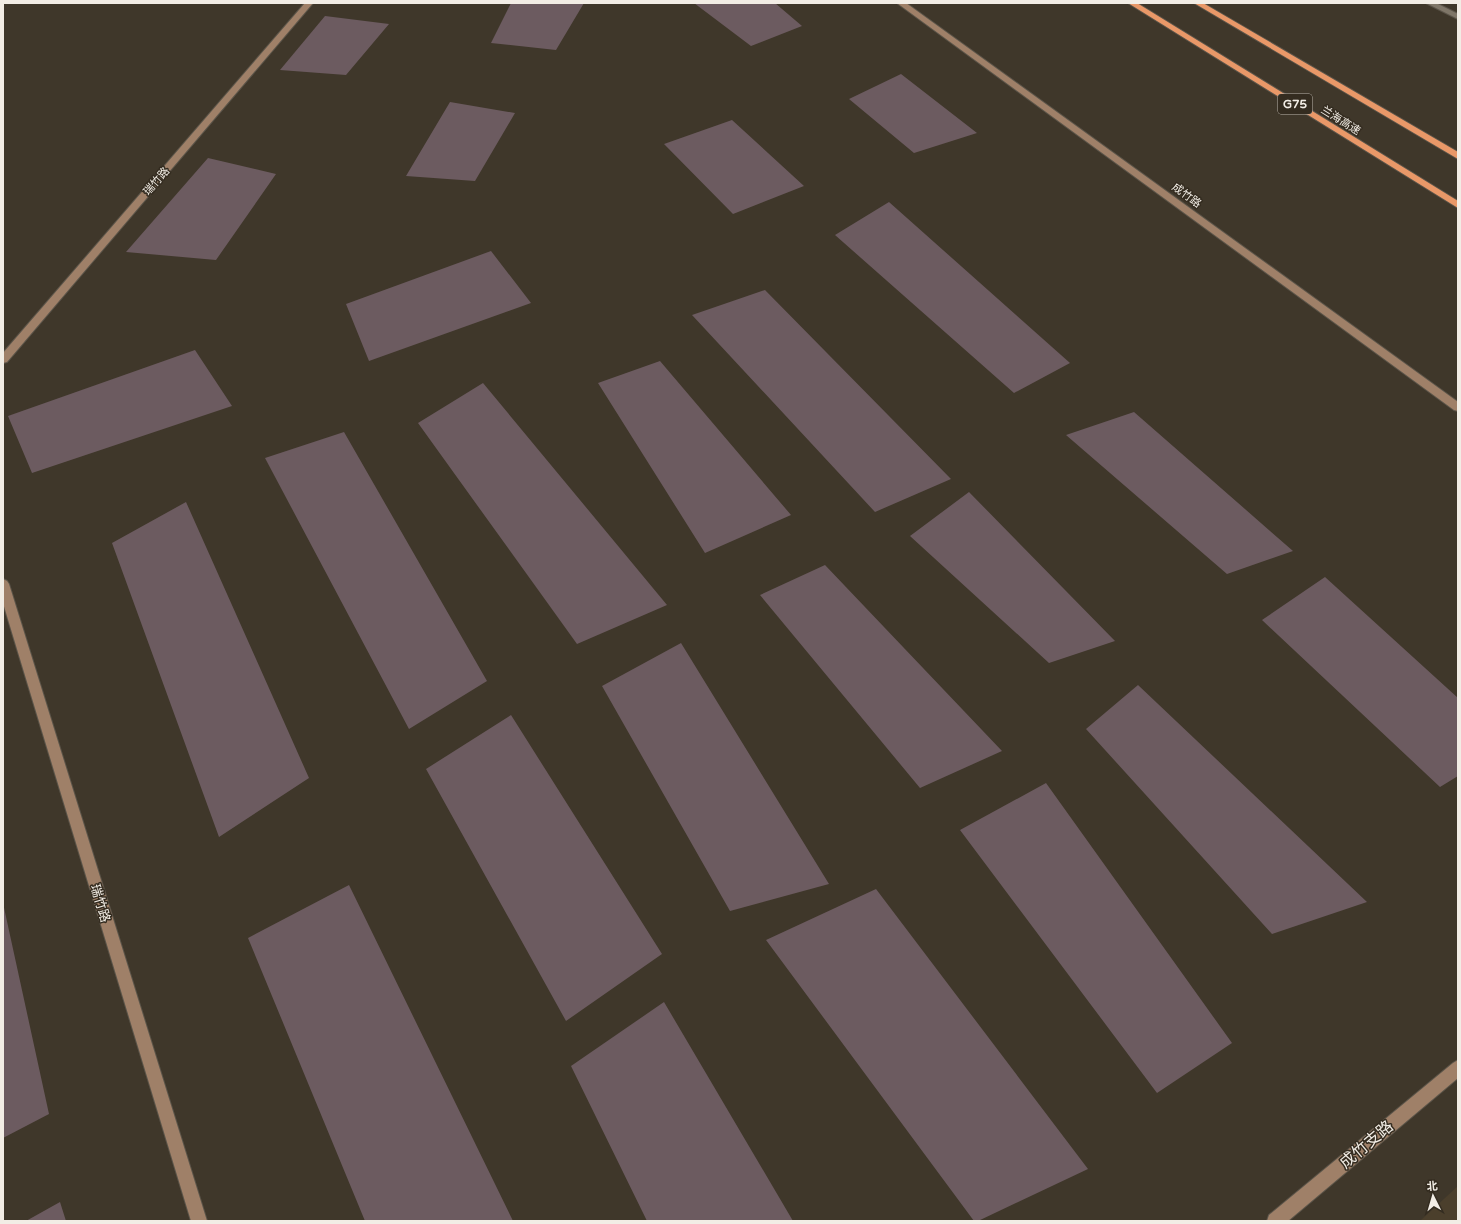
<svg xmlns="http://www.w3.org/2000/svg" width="1461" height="1224" font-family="'Varela Round','Noto Sans SC',sans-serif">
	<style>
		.built { fill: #4b3f2c }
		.building { fill: #6c5b60 }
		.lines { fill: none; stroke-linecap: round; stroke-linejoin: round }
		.street-casing { stroke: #5b5449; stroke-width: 2 }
		.secondary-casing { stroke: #5b5449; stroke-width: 2 }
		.highway-casing { stroke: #5b5449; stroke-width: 2 }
		.street { fill: #7f7668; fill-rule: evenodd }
		.secondary { fill: #9f8068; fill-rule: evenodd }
		.highway { fill: #e99868; fill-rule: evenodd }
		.labels { text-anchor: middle; stroke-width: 3; stroke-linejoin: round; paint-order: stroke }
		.far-street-label { font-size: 11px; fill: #f2ede5; stroke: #342c20 }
		.shield { fill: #342c20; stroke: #b9b3aa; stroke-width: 1 }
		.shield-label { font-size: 12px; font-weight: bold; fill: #f2ede5 }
		.street-label { font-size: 13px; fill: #f2ede5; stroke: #342c20 }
		.near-street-label { font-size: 16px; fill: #f2ede5; stroke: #342c20 }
	</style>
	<rect width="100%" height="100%" fill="#3f372a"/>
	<path class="built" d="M1458,1186V1221H1420Z"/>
	<path class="building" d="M511,3H584L556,50L491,43Z
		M694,3H775L802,26L751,46Z
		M325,16L389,24L346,75L280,70Z
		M901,74L977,133L914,153L849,99Z
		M450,102L515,113L475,181L406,176Z
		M732,120L804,186L733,214L664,144Z
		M208,158L276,174L216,260L126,252Z
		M889,202L1070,363L1014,393L835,235Z
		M491,251L531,303L369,361L346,304Z
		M765,290L951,479L875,512L692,315Z
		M195,350L232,406L32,473L8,416Z
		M660,361L791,515L705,553L598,383Z
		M483,383L667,605L577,644L418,423Z
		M1134,412L1293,551L1227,574L1066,435Z
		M344,432L487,681L409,729L265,458Z
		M969,492L1115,641L1049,663L910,536Z
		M186,502L309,778L219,837L112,543Z
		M825,565L1002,751L920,788L760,595Z
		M1325,577L1458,698V776L1440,787L1262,620Z
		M681,643L829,884L730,911L602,686Z
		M1138,685L1367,902L1272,934L1086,729Z
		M511,715L662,954L566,1021L426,769Z
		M1046,783L1232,1043L1157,1093L960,830Z
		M349,885L513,1221H365L248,938Z
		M876,889L1088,1169L978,1221H974L766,940Z
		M3,903L49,1114L3,1138Z
		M664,1002L793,1221H647L571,1066Z
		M60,1202L66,1221H26Z"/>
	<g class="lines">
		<defs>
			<path id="street" d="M1426,3H1436L1458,14V19Z"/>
			<path id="secondary" d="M305,3H313L7,362L3,363V353Z
				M897,3H906L1458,402V411L1454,410Z
				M3,579L7,581L9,584L207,1221H191L3,603Z
				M1458,1060V1078L1288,1221H1267L1269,1215L1453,1063Z"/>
			<path id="highway" d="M1128,3H1137L1458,201V208Z
				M1194,3H1203L1458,152V159Z"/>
		</defs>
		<use href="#street" class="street-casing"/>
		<use href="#secondary" class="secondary-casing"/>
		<use href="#highway" class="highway-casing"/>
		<use href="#street" class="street"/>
		<use href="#secondary" class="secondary"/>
		<use href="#highway" class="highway"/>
	</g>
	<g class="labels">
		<g class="far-street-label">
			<text transform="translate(1341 120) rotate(32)" y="4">兰海高速</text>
			<text transform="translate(156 181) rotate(-49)" y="4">瑞竹路</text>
			<text transform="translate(1187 195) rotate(36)" y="4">成竹路</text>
		</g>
		<rect class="shield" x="1278" y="94" width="34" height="20" rx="3"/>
		<g class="shield-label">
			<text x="1295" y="108">G75</text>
		</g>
		<g class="street-label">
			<text transform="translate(101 903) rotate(73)" y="5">瑞竹路</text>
		</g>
		<g class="near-street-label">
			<text transform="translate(1366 1144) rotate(-40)" y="6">成竹支路</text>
		</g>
	</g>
	<rect width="1461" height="1224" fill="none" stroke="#f2ede5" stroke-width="8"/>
	<g transform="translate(1433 1196) rotate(355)" stroke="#342c20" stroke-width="3" paint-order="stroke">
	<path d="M0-3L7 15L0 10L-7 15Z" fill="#f2ede5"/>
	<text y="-6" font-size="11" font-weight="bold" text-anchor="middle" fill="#f2ede5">北</text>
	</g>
</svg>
